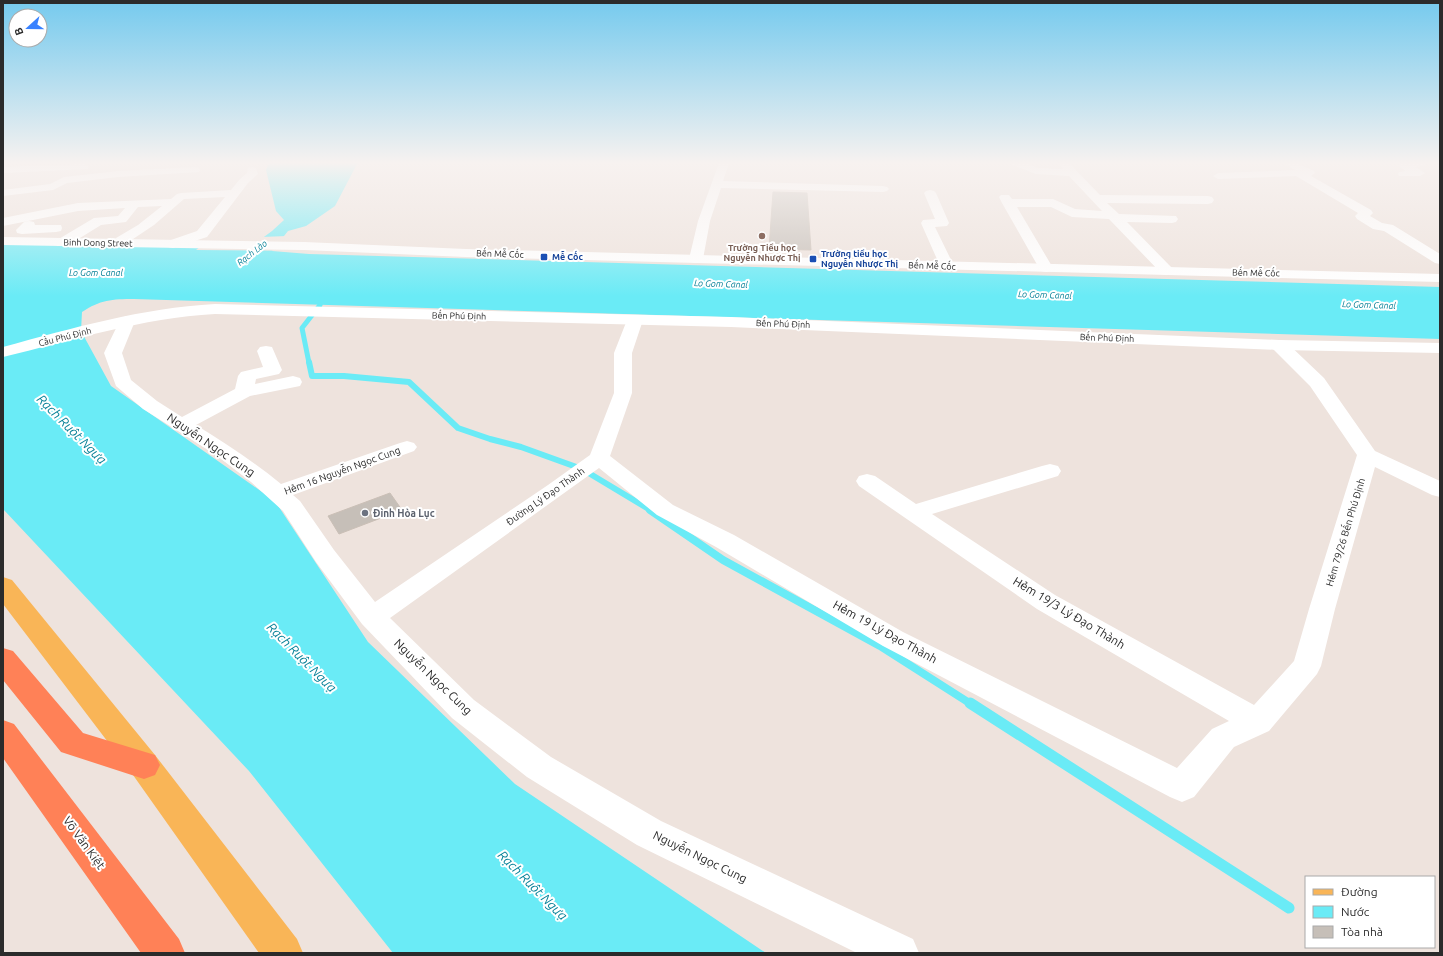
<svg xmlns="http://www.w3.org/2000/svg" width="1443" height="956" font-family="Ubuntu,sans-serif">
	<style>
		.water { fill: #6aebf6 }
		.pier { fill: #eee3dd }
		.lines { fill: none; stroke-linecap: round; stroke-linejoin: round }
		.stream-far3 { stroke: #6aebf6; stroke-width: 5 }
		.stream-far2 { stroke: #6aebf6; stroke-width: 6 }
		.stream-far1 { stroke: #6aebf6; stroke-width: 8 }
		.stream { stroke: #6aebf6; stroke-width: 11 }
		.building { fill: #c6bfb8; stroke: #cabfb6 }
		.street { fill: #fff; fill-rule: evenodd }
		.secondary { fill: #fff; fill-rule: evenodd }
		.primary { fill: #f9b557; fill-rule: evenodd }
		.highway { fill: #ff8157; fill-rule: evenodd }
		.education-dot { fill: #8d6e63; stroke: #fff; stroke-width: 1.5 }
		.transit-dot { fill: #1a4fb4; stroke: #fff; stroke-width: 1.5 }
		.worship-dot { fill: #6b7280; stroke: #fff; stroke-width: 1.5 }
		.labels { text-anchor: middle; stroke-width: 4; stroke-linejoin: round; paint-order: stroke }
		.far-street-label { font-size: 9px; fill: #2b2b2b; stroke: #fff }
		.far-education-label { font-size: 9px; font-weight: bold; fill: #785e54; stroke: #fff }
		.far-water-label { font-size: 9px; font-style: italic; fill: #068097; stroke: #fff }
		.far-transit-label { font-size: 9px; font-weight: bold; fill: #164399; stroke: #fff; text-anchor: start }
		.street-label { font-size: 10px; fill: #2b2b2b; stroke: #fff }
		.worship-label { font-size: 10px; font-weight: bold; fill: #5b616d; stroke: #fff; text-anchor: start }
		.near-street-label { font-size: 12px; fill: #2b2b2b; stroke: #fff }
		.near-water-label { font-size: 13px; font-style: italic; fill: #068097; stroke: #fff }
	</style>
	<rect width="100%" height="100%" fill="#eee3dd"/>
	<path class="water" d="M269,163H360L357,164L335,206L306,226L288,231L272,251L309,254L1440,287V339L134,299C112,299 100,300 82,312L81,331L111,386L275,501L368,642L515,784L766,953H393L249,771L3,509V245H89L249,248L272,231L284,220L276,211L266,170Z"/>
	<path class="pier" d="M287,236L276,249L301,251L196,250L201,246H248L261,237Z"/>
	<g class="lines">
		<path class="stream-far3" d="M309,363L302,328L320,305L322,297"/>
		<path class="stream-far2" d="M309,362L312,376H344L409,382L458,428L490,439L521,447L582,469L652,511"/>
		<path class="stream-far1" d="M650,510L723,560L880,646L971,704"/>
		<path class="stream" d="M970,703L1289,908"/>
	</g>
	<path class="building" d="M773,192L807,193L811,250L769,249Z
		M390,493L402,510L339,534L328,516Z"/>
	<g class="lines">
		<path class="street" d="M719,163H729L723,181L883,186L887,187L889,189L887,191L883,192L721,188L710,221L703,259L701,262L696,263L691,262L689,259L698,221Z
			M1012,163H1025L1038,168L1063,169L1059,163H1069L1100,195L1208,196L1212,197L1214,200L1212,203L1208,204L1107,203L1119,214L1176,216L1178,219L1176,222L1172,223L1127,222L1172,268L1174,271L1172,274L1167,275L1162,274L1109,219L1072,217L1051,207H1017L1053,268L1051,271L1046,272L1041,271L1039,268L1002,203L999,197L1001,195H1009L1012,199H1053L1075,209L1102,211L1069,176L1036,174L1013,165Z
			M1284,163H1296L1314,171L1315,173L1311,176L1371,210L1373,213L1370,216L1382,223L1393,225L1440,254V264L1435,263L1384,231L1373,229L1357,219L1355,216L1358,213L1296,176L1218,179L1213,176L1218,173L1295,170Z
			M1406,163H1426L1425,165L1416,167L1425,173L1420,176H1399L1398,174L1399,172L1406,171L1399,166L1400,164Z
			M84,164L89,167L88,169L3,173V167Z
			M195,167L199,168L200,170L199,172L118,177L67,183L53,190L3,196V190L50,184L64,177L118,171Z
			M252,167L256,168L258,174L248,183L207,237L173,248L168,247L166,244L168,241L197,231L225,197L184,199L154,225L121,247H111L109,244L111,241L138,225L162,206L138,207L126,222L101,225L67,246H57L55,243L57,240L94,218L118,216L125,208L78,211L3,226V218L78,203L171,199L177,194L181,193L231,190L240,179L247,173L248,168Z
			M930,190L934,191L936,193L949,223L947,226L935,227L954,266L952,269L947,270L942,269L940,266L921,223L923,220L935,219L924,193L926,191Z
			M29,221L34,222L35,225H61L62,228L61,231L56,232L22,234L17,233L16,230L24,222Z
			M635,315L641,317L643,320L632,353V393L610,456L673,505L734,535L903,632L1177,768L1212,729L1229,721L1037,609L859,486L856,481L859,476L867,474L875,476L916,504L1042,466L1050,464L1058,466L1061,471L1058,476L932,514L1055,595L1254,705L1294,661L1309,609L1357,455L1310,386L1273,349L1270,345L1273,341L1279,340L1285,341L1324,378L1375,451L1440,481V497L1432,495L1375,467L1335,609L1321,666L1317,674L1269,731L1234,747L1194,797L1182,802L1170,797L883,646L716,547L657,515L599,468L390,618L474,700L551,757L661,821L913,939L919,953H857L637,845L527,777L452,718L362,624L316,562L283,511L251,482L216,455L143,409L116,386L104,353L121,318L127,316L133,318L135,321L122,353L131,380L157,401L182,417L235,389L238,376L241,372L263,367L257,351L260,347L266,346L272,347L282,370L279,374L256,379L255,384L293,376L300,378L302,382L300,386L250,396L196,425C225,443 254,462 281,484L400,443L407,441L414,443L417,447L414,451L293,495L300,501L334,550L375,602L548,485L590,455L614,393V353L627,320L629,317Z"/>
		<path class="secondary" d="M3,237L304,242L466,249L1440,274V282L466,257L304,250L3,245Z
			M215,304L731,317L1279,340L1440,343V353L1279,350L731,327L215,314C142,318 74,340 3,357V347C73,328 142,308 215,304Z"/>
		<path class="primary" d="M3,577L12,580L155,755L297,939L303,953H259L133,775L3,604Z"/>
		<path class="highway" d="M3,648L13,651L83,733L155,755L160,765L155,775L144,779L61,752L3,680Z
			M3,720L14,724L179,939L185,953H141L3,758Z"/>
	</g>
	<linearGradient id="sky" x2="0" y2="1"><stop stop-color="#75caee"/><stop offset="0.55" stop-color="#f7f2f0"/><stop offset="1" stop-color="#f7f2f0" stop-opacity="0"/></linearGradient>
	<rect width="1443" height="296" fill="url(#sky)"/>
	<circle class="education-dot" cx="762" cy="236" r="4"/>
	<g class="transit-dot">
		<rect x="540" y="253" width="8" height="8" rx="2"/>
		<rect x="809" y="255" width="8" height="8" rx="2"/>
	</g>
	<circle class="worship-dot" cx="365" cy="513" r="4"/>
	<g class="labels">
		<g class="far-street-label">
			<text transform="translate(98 243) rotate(1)" y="3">Binh Dong Street</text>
			<text transform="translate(500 254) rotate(2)" y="3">Bến Mễ Cốc</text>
			<text transform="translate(932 266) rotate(2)" y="3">Bến Mễ Cốc</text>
			<text transform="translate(1256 273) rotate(1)" y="3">Bến Mễ Cốc</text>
			<text transform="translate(459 316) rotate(1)" y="3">Bến Phú Định</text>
			<text transform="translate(783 324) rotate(2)" y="3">Bến Phú Định</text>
			<text transform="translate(65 337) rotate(-14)" y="3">Cầu Phú Định</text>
			<text transform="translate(1107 338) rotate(2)" y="3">Bến Phú Định</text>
		</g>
		<g class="far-education-label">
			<text x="762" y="251">Trường Tiểu học<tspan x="762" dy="10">Nguyễn Nhược Thị</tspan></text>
		</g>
		<g class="far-water-label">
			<text transform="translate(252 253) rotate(-38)" y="3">Rạch Lào</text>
			<text x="96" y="276">Lo Gom Canal</text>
			<text transform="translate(721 284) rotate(2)" y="3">Lo Gom Canal</text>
			<text transform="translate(1045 295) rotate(2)" y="3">Lo Gom Canal</text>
			<text transform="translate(1369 305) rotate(2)" y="3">Lo Gom Canal</text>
		</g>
		<g class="far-transit-label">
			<text x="821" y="257">Trường tiểu học<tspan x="821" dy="10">Nguyễn Nhược Thị</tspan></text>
			<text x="552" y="260">Mễ Cốc</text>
		</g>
		<g class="street-label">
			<text transform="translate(342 470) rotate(-20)" y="4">Hẻm 16 Nguyễn Ngọc Cung</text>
			<text transform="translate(545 496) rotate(-35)" y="4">Đường Lý Đạo Thành</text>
			<text transform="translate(1345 532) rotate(-73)" y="4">Hẻm 79/26 Bến Phú Định</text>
		</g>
		<g class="worship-label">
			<text x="373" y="517">Đình Hòa Lục</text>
		</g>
		<g class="near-street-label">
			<text transform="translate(211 445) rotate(34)" y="4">Nguyễn Ngọc Cung</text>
			<text transform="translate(1069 613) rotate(31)" y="4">Hẻm 19/3 Lý Đạo Thành</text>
			<text transform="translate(885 632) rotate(29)" y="4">Hẻm 19 Lý Đạo Thành</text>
			<text transform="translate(433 677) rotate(44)" y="4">Nguyễn Ngọc Cung</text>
			<text transform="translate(84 843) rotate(54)" y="4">Võ Văn Kiệt</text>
			<text transform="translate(700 857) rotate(26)" y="4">Nguyễn Ngọc Cung</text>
		</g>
		<g class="near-water-label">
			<text transform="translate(72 429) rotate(45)" y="5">Rạch Ruột Ngựa</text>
			<text transform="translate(302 657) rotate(45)" y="5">Rạch Ruột Ngựa</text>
			<text transform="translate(533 885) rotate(45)" y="5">Rạch Ruột Ngựa</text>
		</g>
	</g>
	<rect width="1443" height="956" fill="none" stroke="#2b2b2b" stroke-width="8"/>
	<rect x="1305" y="876" width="130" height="72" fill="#ffffff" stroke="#aaaaaa"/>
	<rect x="1313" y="889" width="20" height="6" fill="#f9b557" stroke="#aaaaaa"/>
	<text x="1341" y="896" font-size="12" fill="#2b2b2b">Đường</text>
	<rect x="1313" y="906" width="20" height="12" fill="#6aebf6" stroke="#aaaaaa"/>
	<text x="1341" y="916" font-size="12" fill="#2b2b2b">Nước</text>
	<rect x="1313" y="926" width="20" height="12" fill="#c6bfb8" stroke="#aaaaaa"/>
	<text x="1341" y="936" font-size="12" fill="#2b2b2b">Tòa nhà</text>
	<g transform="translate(28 28) rotate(249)"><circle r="19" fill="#ffffff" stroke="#aaaaaa"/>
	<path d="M0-3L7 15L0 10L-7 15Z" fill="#3982ff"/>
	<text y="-6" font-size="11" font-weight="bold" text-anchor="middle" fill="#2b2b2b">B</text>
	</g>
</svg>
